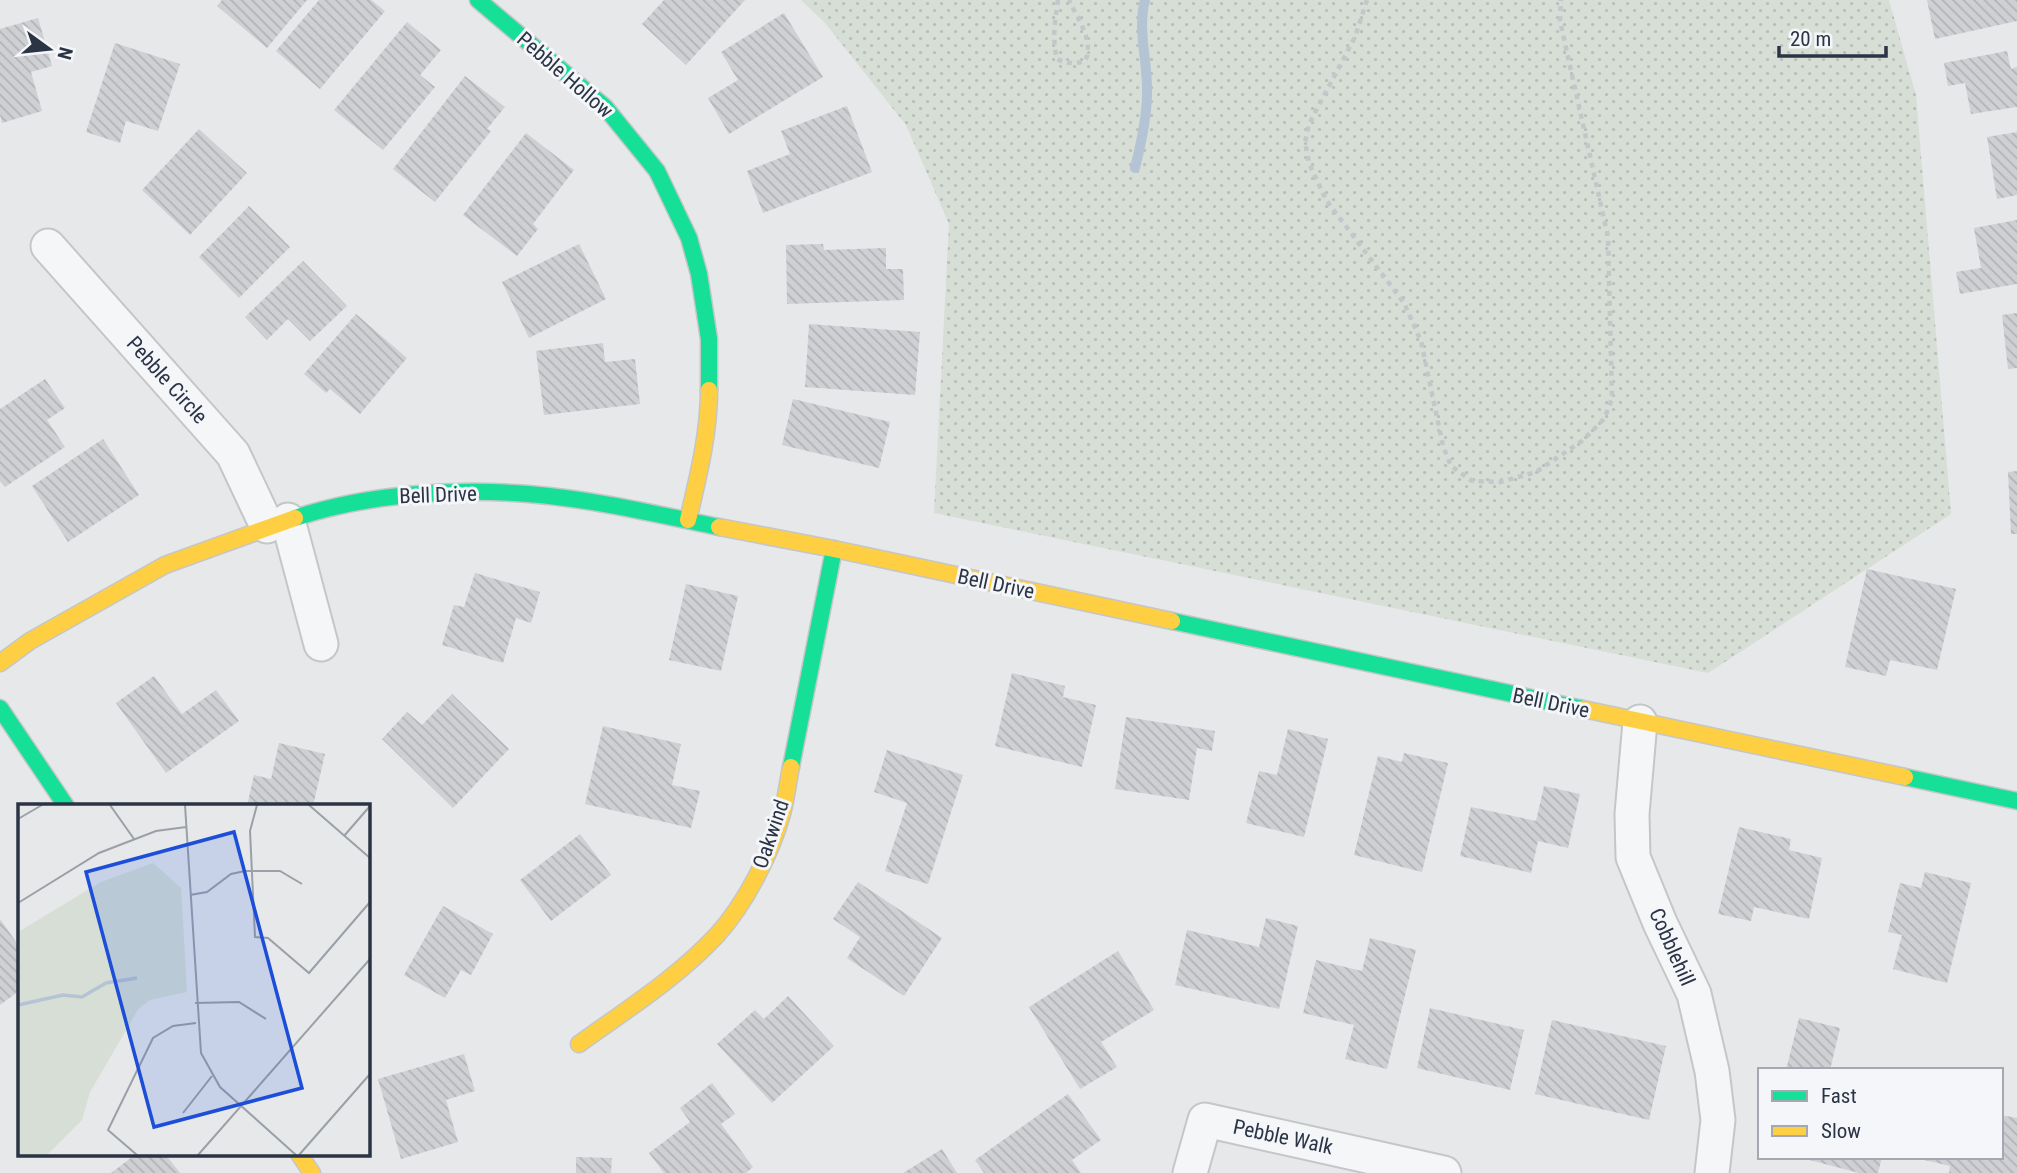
<svg xmlns="http://www.w3.org/2000/svg" width="2017" height="1173" font-family="'Roboto Condensed',sans-serif">
	<style>
		.grass { fill: url(#grass-dots) }
		.lines { fill: none; stroke-linecap: round; stroke-linejoin: round }
		.stream { stroke: #b4c4d5; stroke-width: 10 }
		.building { fill: url(#building-back-hatch) }
		.street-casing { stroke: #c4c6c8; stroke-width: 37 }
		.fast-casing { stroke: #c4c6c8; stroke-width: 19 }
		.slow-casing { stroke: #c4c6c8; stroke-width: 19 }
		.path { stroke: #c5c6ca; stroke-width: 4.5; stroke-dasharray: 5 5; stroke-linecap: butt }
		.street { stroke: #f5f6f7; stroke-width: 33 }
		.fast { stroke: #16e098; stroke-width: 16 }
		.slow { stroke: #ffcf43; stroke-width: 16 }
		.labels { text-anchor: middle; stroke-width: 6; stroke-linejoin: round; paint-order: stroke }
		.street-label { font-size: 21px; fill: #2b3445; stroke: #f4f6f9 }
		.inset-river { fill: none; stroke: #b4c4d5; stroke-width: 3.5 }
		.inset-road { fill: none; stroke: #9ba0a8; stroke-width: 2 }
		.view { fill: #1d4ed8; fill-opacity: 0.15; stroke: #1d4ed8; stroke-width: 3.5 }
		.inset-edge { fill: none; stroke: #2b3445; stroke-width: 3.5 }
	</style>
	<defs>
		<pattern id="grass-dots" width="8" height="8" patternUnits="userSpaceOnUse" patternTransform="scale(1.75)"><rect width="8" height="8" fill="#d6ded6"/><path d="M2 2h.1M6 6h.1" fill="none" stroke="#b8bfb9" stroke-width="1.8" stroke-linecap="round"/></pattern>
		<pattern id="building-back-hatch" width="6" height="6" patternUnits="userSpaceOnUse" patternTransform="scale(1.75)"><rect width="6" height="6" fill="#ced0d3"/><path d="M-1 5l2 2M0 0l6 6M5-1l2 2" fill="none" stroke="#b1b3b6"/></pattern>
	</defs>
	<rect width="100%" height="100%" fill="#e6e8ea"/>
	<path class="grass" d="M801,0H1889L1916,95L1951,514L1708,673L934,513L949,224L906,125L825,23Z"/>
	<g class="lines">
		<path class="stream" d="M1135,168C1141,144 1147,118 1147,93C1148,62 1137,30 1145,0"/>
	</g>
	<path class="building" d="M222,0H307L267,48L217,6Z
		M319,0H371L385,11L320,89L276,51Z
		M664,0H745L686,65L642,24Z
		M1927,0H2017V21L1935,39Z
		M784,13L823,77L729,134L708,98L738,80L721,52Z
		M38,18L52,66L31,72L42,111L2,123L0,115V29Z
		M407,22L441,50L420,75L435,87L383,150L334,110Z
		M115,43L180,64L158,131L126,121L120,143L86,132Z
		M2007,51L2011,69L2017,67V107L1971,114L1965,83L1948,86L1944,63Z
		M465,76L505,107L487,129L491,131L435,202L393,169Z
		M847,106L872,172L763,213L747,171L790,154L781,131Z
		M199,129L247,173L190,235L142,190Z
		M2017,132V195L1997,199L1987,137Z
		M526,133L574,170L533,224L538,229L517,256L463,215Z
		M249,206L290,247L239,298L199,257Z
		M2017,220V284L1960,294L1956,272L1981,268L1974,228Z
		M579,244L606,299L529,338L502,282Z
		M823,244L824,250L886,248V269H903L904,300L787,304L786,245Z
		M303,261L347,306L310,341L288,319L267,340L245,317Z
		M2017,313V368L2008,369L2002,315Z
		M356,314L407,358L360,414L330,389L326,393L304,374Z
		M809,324L920,332L915,395L805,387Z
		M603,343L605,362L635,359L640,404L544,415L536,351Z
		M45,379L65,408L47,420L65,447L5,487L0,481V409Z
		M793,399L890,422L879,468L782,445Z
		M103,439L139,495L68,542L32,486Z
		M2017,471V534H2011L2008,472Z
		M1867,569L1956,589L1937,670L1890,660L1886,676L1845,667Z
		M475,573L540,592L531,623L516,618L503,663L442,645L454,605L464,607Z
		M686,584L738,596L721,671L669,660Z
		M1012,673L1065,686L1063,697L1096,705L1082,767L995,746Z
		M154,676L182,714L216,690L239,721L166,773L116,703Z
		M452,694L509,749L453,808L382,739L407,712L422,725Z
		M1126,717L1215,731L1212,751L1197,748L1189,800L1115,789Z
		M603,726L681,744L672,785L700,791L691,828L585,804Z
		M1288,729L1328,739L1304,837L1246,823L1259,771L1277,775Z
		M279,743L325,754L313,806H247L254,775L271,779Z
		M887,750L963,775L928,884L885,871L907,803L874,792Z
		M1404,753L1448,763L1422,872L1354,855L1378,756L1402,762Z
		M1544,786L1580,794L1568,848L1538,841L1531,873L1460,856L1471,807L1536,821Z
		M1739,827L1791,839L1789,850L1822,858L1809,919L1754,907L1751,921L1718,914Z
		M580,834L611,875L551,921L520,880Z
		M1925,872L1971,883L1947,983L1893,969L1902,935L1888,932L1900,883L1921,888Z
		M858,882L942,938L904,996L847,958L860,937L833,919Z
		M443,906L493,934L471,975L461,970L445,998L404,975Z
		M1266,918L1298,926L1279,1009L1175,985L1187,930L1259,947Z
		M0,919L19,946V991L0,1005Z
		M1370,938L1416,950L1387,1069L1345,1059L1354,1025L1303,1013L1316,960L1362,971Z
		M1118,951L1154,1010L1101,1042L1117,1067L1080,1089L1029,1007Z
		M788,996L834,1046L772,1103L717,1044L755,1010L764,1019Z
		M1430,1008L1524,1030L1510,1090L1417,1068Z
		M1799,1018L1840,1028L1830,1070H1786Z
		M1552,1020L1666,1046L1649,1120L1535,1094Z
		M464,1054L475,1091L446,1100L458,1142L401,1159L378,1079Z
		M712,1083L735,1114L721,1124L753,1167L746,1173H664L649,1153L690,1122L680,1108Z
		M1068,1094L1101,1140L1072,1160L1081,1173H984L975,1160Z
		M2001,1115L2017,1118V1173H1949L1950,1166L1916,1158L2001,1157Z
		M942,1149L957,1173H903Z
		M136,1154H165L180,1173H111Z
		M576,1157L612,1158L611,1173H576Z
		M1798,1157H1882L1878,1173H1859Z"/>
	<g class="lines">
		<defs>
			<path id="street" d="M48,246L233,454L267,526
				M288,520L321,644
				M1640,722L1632,814L1633,857L1660,923L1694,994L1712,1071L1718,1120L1712,1173
				M1190,1173L1205,1120L1444,1173"/>
			<path id="fast" d="M478,0L605,107L657,171L689,238L699,274L709,339V390
				M295,518C367,494 453,488 528,494C592,499 656,514 719,527
				M1172,621L1583,709
				M0,708L66,806
				M791,767L834,549
				M1905,777L2017,801"/>
			<path id="slow" d="M688,520C698,477 709,434 709,390
				M719,527L834,549L1172,621
				M0,663L30,641L165,565L295,518
				M1583,709L1905,777
				M579,1044C626,1010 677,978 717,935C745,904 771,854 782,814C786,799 788,782 791,767
				M299,1154L312,1173"/>
		</defs>
		<use href="#street" class="street-casing"/>
		<use href="#fast" class="fast-casing"/>
		<use href="#slow" class="slow-casing"/>
		<path class="path" d="M1058,0C1055,20 1052,39 1057,59C1066,64 1075,64 1085,61C1095,42 1077,18 1069,0
			M1367,0L1355,37L1309,124L1305,142L1309,163L1326,200L1404,303L1421,341L1443,446L1451,466L1472,481L1500,482L1536,472L1582,441L1604,419L1612,399L1608,237L1560,21L1561,0"/>
		<use href="#street" class="street"/>
		<use href="#fast" class="fast"/>
		<use href="#slow" class="slow"/>
	</g>
	<g class="labels">
		<g class="street-label">
			<text transform="translate(565 75) rotate(41)" y="7">Pebble Hollow</text>
			<text transform="translate(167 380) rotate(48)" y="7">Pebble Circle</text>
			<text transform="translate(438 495) rotate(-2)" y="7">Bell Drive</text>
			<text transform="translate(996 584) rotate(12)" y="7">Bell Drive</text>
			<text transform="translate(1551 703) rotate(12)" y="7">Bell Drive</text>
			<text transform="translate(771 834) rotate(-71)" y="7">Oakwind</text>
			<text transform="translate(1672 947) rotate(66)" y="7">Cobblehill</text>
			<text transform="translate(1283 1137) rotate(12)" y="7">Pebble Walk</text>
		</g>
	</g>
	<g transform="translate(18 804)">
		<rect width="352" height="352" fill="#e6e8ea"/>
		<path d="M135,59L163,84L169,188L132,196L121,204L72,288L64,316L29,351H0V128L83,78Z" fill="#d6ded6"/>
		<path class="inset-river" d="M0,201L45,191L64,193L88,179L119,174"/>
		<path class="inset-road" d="M92,1L116,35M167,1L183,249L202,283L278,351M239,1L232,27L237,133L250,134L291,169L352,98M291,1L352,54M0,15L24,1M326,32L352,2M172,91L189,88L213,70L227,67H262L284,80M0,99L81,49L138,27L168,23M177,199L221,198L248,215M165,309L194,272M119,351L90,326L135,234L155,222L178,219M180,351L352,155M281,351L352,270"/>
		<path class="view" d="M216,28L284,284L136,323L68,68Z"/>
		<rect width="352" height="352" class="inset-edge"/>
	</g>
	<rect x="1758" y="1068" width="245" height="91" fill="#f4f6f9" stroke="#a4a8b1" stroke-width="2"/>
	<rect x="1772" y="1091" width="35" height="10" fill="#16e098" stroke="#a4a8b1" stroke-width="2"/>
	<text x="1821" y="1103" font-size="21" fill="#2b3445">Fast</text>
	<rect x="1772" y="1126" width="35" height="10" fill="#ffcf43" stroke="#a4a8b1" stroke-width="2"/>
	<text x="1821" y="1138" font-size="21" fill="#2b3445">Slow</text>
	<g transform="translate(49 49) rotate(105)" stroke="#f4f6f9" stroke-width="5" paint-order="stroke">
	<path d="M0-5L12 26L0 18L-12 26Z" fill="#2b3445"/>
	<text y="-10" font-size="19" font-weight="bold" text-anchor="middle" fill="#2b3445">N</text>
	</g>
	<path d="M1779 46v10h107v-10" fill="none" stroke="#2b3445" stroke-width="3.5"/>
	<text x="1790" y="46" font-size="21" fill="#2b3445" stroke="#f4f6f9" stroke-width="5" paint-order="stroke">20 m</text>
</svg>
